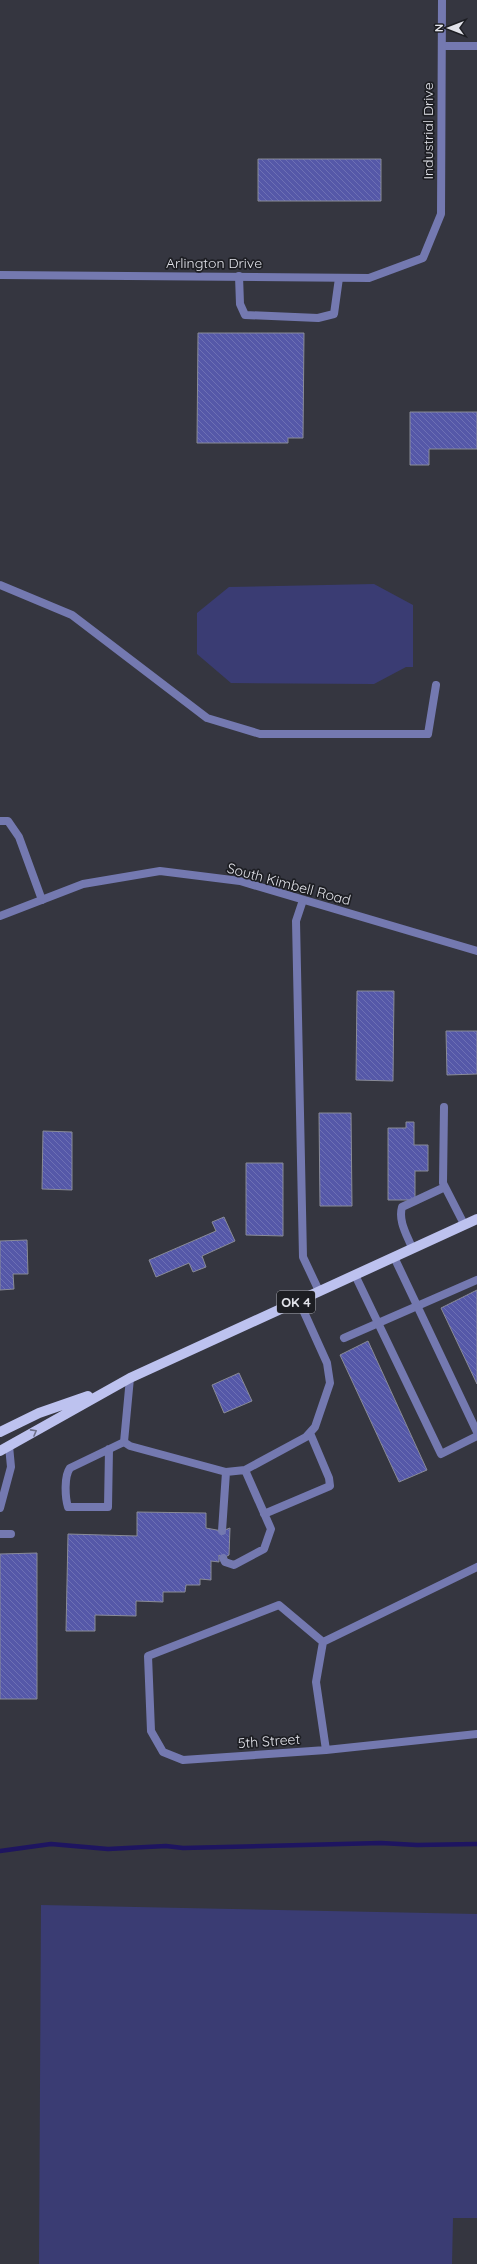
<svg xmlns="http://www.w3.org/2000/svg" width="477" height="2264" font-family="Quicksand,sans-serif">
	<style>
		.pitch { fill: #3a3c73 }
		.lines { fill: none; stroke-linecap: round; stroke-linejoin: round }
		.stream { stroke: #1e1560; stroke-width: 4.5 }
		.building { fill: url(#building-back-hatch); stroke: #898b97 }
		.lane { stroke: #7479b0; stroke-width: 8 }
		.street { stroke: #7479b0; stroke-width: 8 }
		.primary { stroke: #bdc2ef; stroke-width: 10 }
		.oneway { stroke: #6d7089 }
		.labels { text-anchor: middle; stroke-width: 3.5; stroke-linejoin: round; paint-order: stroke }
		.shield { fill: #1d1e23; stroke: #a6a7ae; stroke-width: 1 }
		.shield-label { font-size: 13px; font-weight: bold; fill: #e1e2e9 }
		.street-label { font-size: 14px; fill: #e1e2e9; stroke: #1d1e23 }
	</style>
	<defs>
		<pattern id="building-back-hatch" width="6" height="6" patternUnits="userSpaceOnUse"><rect width="6" height="6" fill="#5558a8"/><path d="M-1 5l2 2M0 0l6 6M5-1l2 2" fill="none" stroke="#6d70b4"/></pattern>
	</defs>
	<rect width="100%" height="100%" fill="#353640"/>
	<path class="pitch" d="M374,584L413,605V667H406L374,684L231,683L197,654V613L229,587Z
		M41,1905L477,1914V2218H453L452,2264H39Z"/>
	<g class="lines">
		<path class="stream" d="M0,1851L51,1844L108,1849L166,1846L183,1848L381,1843L417,1845L477,1844"/>
	</g>
	<path class="building" d="M258,159H381V201H258Z
		M198,333H304L303,438H288V443H197Z
		M410,412H477V449H429V465H410Z
		M357,991H394L393,1081L356,1080Z
		M446,1031H477V1074L447,1075Z
		M319,1113H351L352,1206H320Z
		M406,1122H414V1145H428V1171H415V1200H388V1128H406Z
		M43,1131L72,1132V1190L42,1189Z
		M246,1163H283V1236L246,1235Z
		M224,1217L235,1241L202,1256L206,1267L193,1272L189,1263L156,1277L149,1260L216,1231L212,1222Z
		M27,1240L28,1274H13L14,1289L0,1290V1241Z
		M477,1290V1384L441,1308Z
		M368,1341L427,1470L399,1482L340,1355Z
		M239,1373L252,1401L224,1413L212,1385Z
		M137,1512L206,1513V1528L222,1531L230,1528L229,1555L223,1558L219,1555V1562L211,1561V1580L200,1579V1585H186L185,1592H163V1602L136,1601V1616L95,1615V1631H66L68,1534L137,1536Z
		M37,1553V1699H0V1554Z"/>
	<g class="lines">
		<path class="lane" d="M442,46H477
			M239,276L240,304L245,315L318,318L334,314L339,278
			M0,585L72,615L207,718L260,734H428L436,685
			M0,821H8L19,837L42,900
			M303,900L296,921L303,1257L319,1291
			M444,1107L443,1183L464,1224
			M412,1248C407,1235 398,1221 402,1207L445,1187
			M394,1257L477,1432
			M355,1275L441,1454L477,1436
			M344,1338L477,1280
			M130,1378L124,1442L130,1446L226,1472L245,1470L306,1437L315,1427L330,1383L327,1363L299,1301
			M109,1449L108,1507H68C65,1497 64,1476 70,1468L124,1442
			M0,1508L11,1467L9,1446
			M264,1514L330,1486L329,1478L310,1433
			M222,1531L226,1472
			M0,1534H11
			M223,1558L225,1562L234,1565L264,1549L271,1529L245,1470"/>
		<path class="street" d="M0,275L369,278L423,258L441,214L442,0
			M0,916L83,884L160,871L240,881L477,951
			M323,1642L477,1567
			M326,1750L316,1682L323,1642L279,1605L148,1656L151,1731L163,1752L183,1760L326,1750L477,1734"/>
		<path class="primary" d="M0,1432L39,1413L88,1396
			M0,1451L130,1378L477,1219"/>
	</g>
	<defs><path id="oneway-chevron" d="M-2-3.5L2.5 0L-2 3.5" fill="none" stroke-width="1.6" stroke-linecap="round" stroke-linejoin="round"/></defs>
	<use class="oneway" href="#oneway-chevron" transform="translate(34 1432) rotate(-29)"/>
	<g class="labels">
		<rect class="shield" x="277" y="1291" width="38" height="22" rx="3"/>
		<g class="shield-label">
			<text x="296" y="1307">OK 4</text>
		</g>
		<g class="street-label">
			<text transform="translate(428 131) rotate(-90)" y="5">Industrial Drive</text>
			<text x="214" y="268">Arlington Drive</text>
			<text transform="translate(289 884) rotate(15)" y="5">South Kimbell Road</text>
			<text transform="translate(269 1741) rotate(-4)" y="5">5th Street</text>
		</g>
	</g>
	<g transform="translate(449 28) rotate(270)" stroke="#1d1e23" stroke-width="3" paint-order="stroke">
	<path d="M0-3L7 15L0 10L-7 15Z" fill="#e1e2e9"/>
	<text y="-6" font-size="11" font-weight="bold" text-anchor="middle" fill="#e1e2e9">N</text>
	</g>
</svg>
